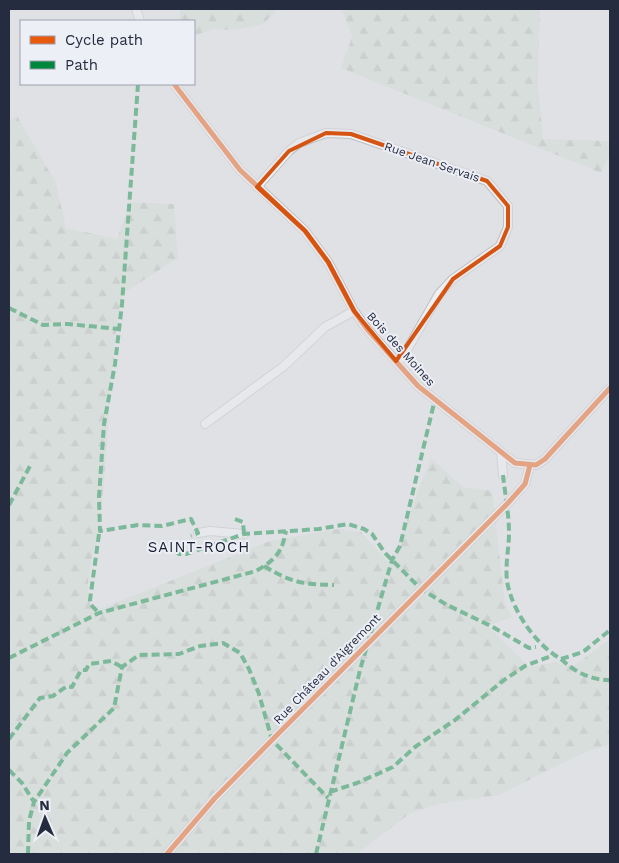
<svg xmlns="http://www.w3.org/2000/svg" width="619" height="863" font-family="'Work Sans',sans-serif">
	<style>
		.forest { fill: url(#forest-firs) }
		.lines { fill: none; stroke-linecap: round; stroke-linejoin: round }
		.minor-casing { stroke: #bebfc3; stroke-width: 10 }
		.minor { stroke: #eff0f2; stroke-width: 8 }
		.quiet { stroke: #00873e; stroke-width: 4; stroke-dasharray: 8 4; stroke-linecap: butt }
		.cycleway-casing { stroke: #edeff6; stroke-width: 8 }
		.cycleway { stroke: #e8590c; stroke-width: 5 }
		.marked { fill: none; stroke: #d55411; stroke-width: 4; stroke-linejoin: round }
		.labels { text-anchor: middle; stroke-width: 4; stroke-linejoin: round; paint-order: stroke }
		.street-label { font-size: 12px; fill: #262c40; stroke: #edeff6 }
		.quarter-label { font-size: 15px; letter-spacing: 1px; fill: #181d30; stroke: #edeff6 }
	</style>
	<defs>
		<pattern id="forest-firs" width="22" height="20" patternUnits="userSpaceOnUse" patternTransform="scale(1.25)"><rect width="22" height="20" fill="#cfd9d0"/><path d="M5 1l3.5 6h-7zM16 11l3.5 6h-7z" fill="#b2bab4"/></pattern>
	</defs>
	<rect width="100%" height="100%" fill="#e0e1e5"/>
	<path class="forest" d="M180,9H278L263,24L233,30L213,29L194,36V21H180Z
		M342,9H540L538,84L543,139L610,141V153L601,173L341,68L352,37Z
		M17,116L56,183L66,228L117,239L130,202L174,204L178,258L122,294C108,370 109,446 100,522C96,547 83,578 90,604L98,610L270,541L338,529L361,532L390,564L431,458L463,487L492,491L505,604L512,617L488,626L529,667L555,662L574,666L610,639V744L583,753L499,795L438,804L409,814L357,854H9V121Z"/>
	<g class="lines">
		<defs>
			<path id="minor" d="M136,9L140,21
				M174,84L240,170L305,231L328,262L354,311L367,329L418,386L515,463L536,465L545,459L610,388
				M257,187L289,151L299,143L326,133L351,134L487,181L508,206V227L500,246L453,279L439,294L403,357L396,361
				M205,424L284,366L325,327L354,311
				M501,452L503,475
				M198,533L210,531L244,534
				M167,854L215,798L272,740L507,504L525,484L530,465"/>
		</defs>
		<use href="#minor" class="minor-casing"/>
		<use href="#minor" class="minor"/>
		<path class="quiet" d="M138,84L122,304L115,364L104,424L99,497L100,531L138,525L162,526L191,519L198,533L191,536
			M9,308L43,325L68,324L119,329
			M503,475C505,494 509,514 509,533C509,550 504,569 508,586C514,613 537,646 561,659L583,652L610,630
			M9,505L30,466
			M235,519L243,522L244,534
			M99,534L90,600L91,605L99,613
			M175,550L179,554H186L244,534L319,529L348,524L364,529L372,534L385,553L421,589L447,605L491,626L529,648L536,647
			M264,566C292,583 302,584 334,585
			M9,658L99,613L256,571C275,560 282,553 286,531
			M561,659C575,672 590,680 610,680
			M9,739L40,698L53,696L67,686L72,687L81,670H86L89,664L111,661L122,667
			M9,770L22,783L34,802
			M330,792L357,783L393,767L415,747L455,720L504,680L525,666L554,655
			M28,854L29,821L34,802L67,753L114,708L122,667L139,655L179,654L200,646L223,643L240,653L249,669L259,694L272,740L328,798
			M316,854L360,670L392,560L400,546L435,399"/>
		<defs>
			<path id="cycleway" d="M174,84L240,170L305,231L328,262L354,311L367,329L418,386L515,463L536,465L545,459L610,388
				M167,854L215,798L272,740L507,504L525,484L530,465"/>
		</defs>
		<use href="#cycleway" class="cycleway-casing"/>
		<use href="#cycleway" class="cycleway"/>
	</g>
	<path d="M0 0H619V863H0ZM326,133L351,134L487,181L508,206V227L500,246L453,279L396,361L354,311L328,262L305,231L257,187L289,151Z" fill="#e0e1e5" fill-opacity=".55" fill-rule="evenodd"/>
	<path class="marked" d="M326,133L351,134L487,181L508,206V227L500,246L453,279L396,361L354,311L328,262L305,231L257,187L289,151Z"/>
	<g class="labels">
		<g class="street-label">
			<text transform="translate(432 162) rotate(19)" y="4">Rue Jean Servais</text>
			<text transform="translate(401 349) rotate(48)" y="4">Bois des Moines</text>
			<text transform="translate(327 669) rotate(-46)" y="4">Rue Château d'Aigremont</text>
		</g>
		<g class="quarter-label">
			<text x="199" y="552">SAINT-ROCH</text>
		</g>
	</g>
	<rect width="619" height="863" fill="none" stroke="#262c40" stroke-width="20"/>
	<rect x="20" y="20" width="175" height="65" fill="#edeff6" stroke="#9da1ad"/>
	<rect x="30" y="36" width="25" height="8" fill="#e8590c" stroke="#9da1ad"/>
	<text x="65" y="45" font-size="15" fill="#262c40">Cycle path</text>
	<rect x="30" y="61" width="25" height="8" fill="#00873e" stroke="#9da1ad"/>
	<text x="65" y="70" font-size="15" fill="#262c40">Path</text>
	<g transform="translate(45 818) rotate(358)" stroke="#edeff6" stroke-width="4" paint-order="stroke">
	<path d="M0-4L9 19L0 12L-9 19Z" fill="#262c40"/>
	<text y="-8" font-size="14" font-weight="bold" text-anchor="middle" fill="#262c40">N</text>
	</g>
</svg>
